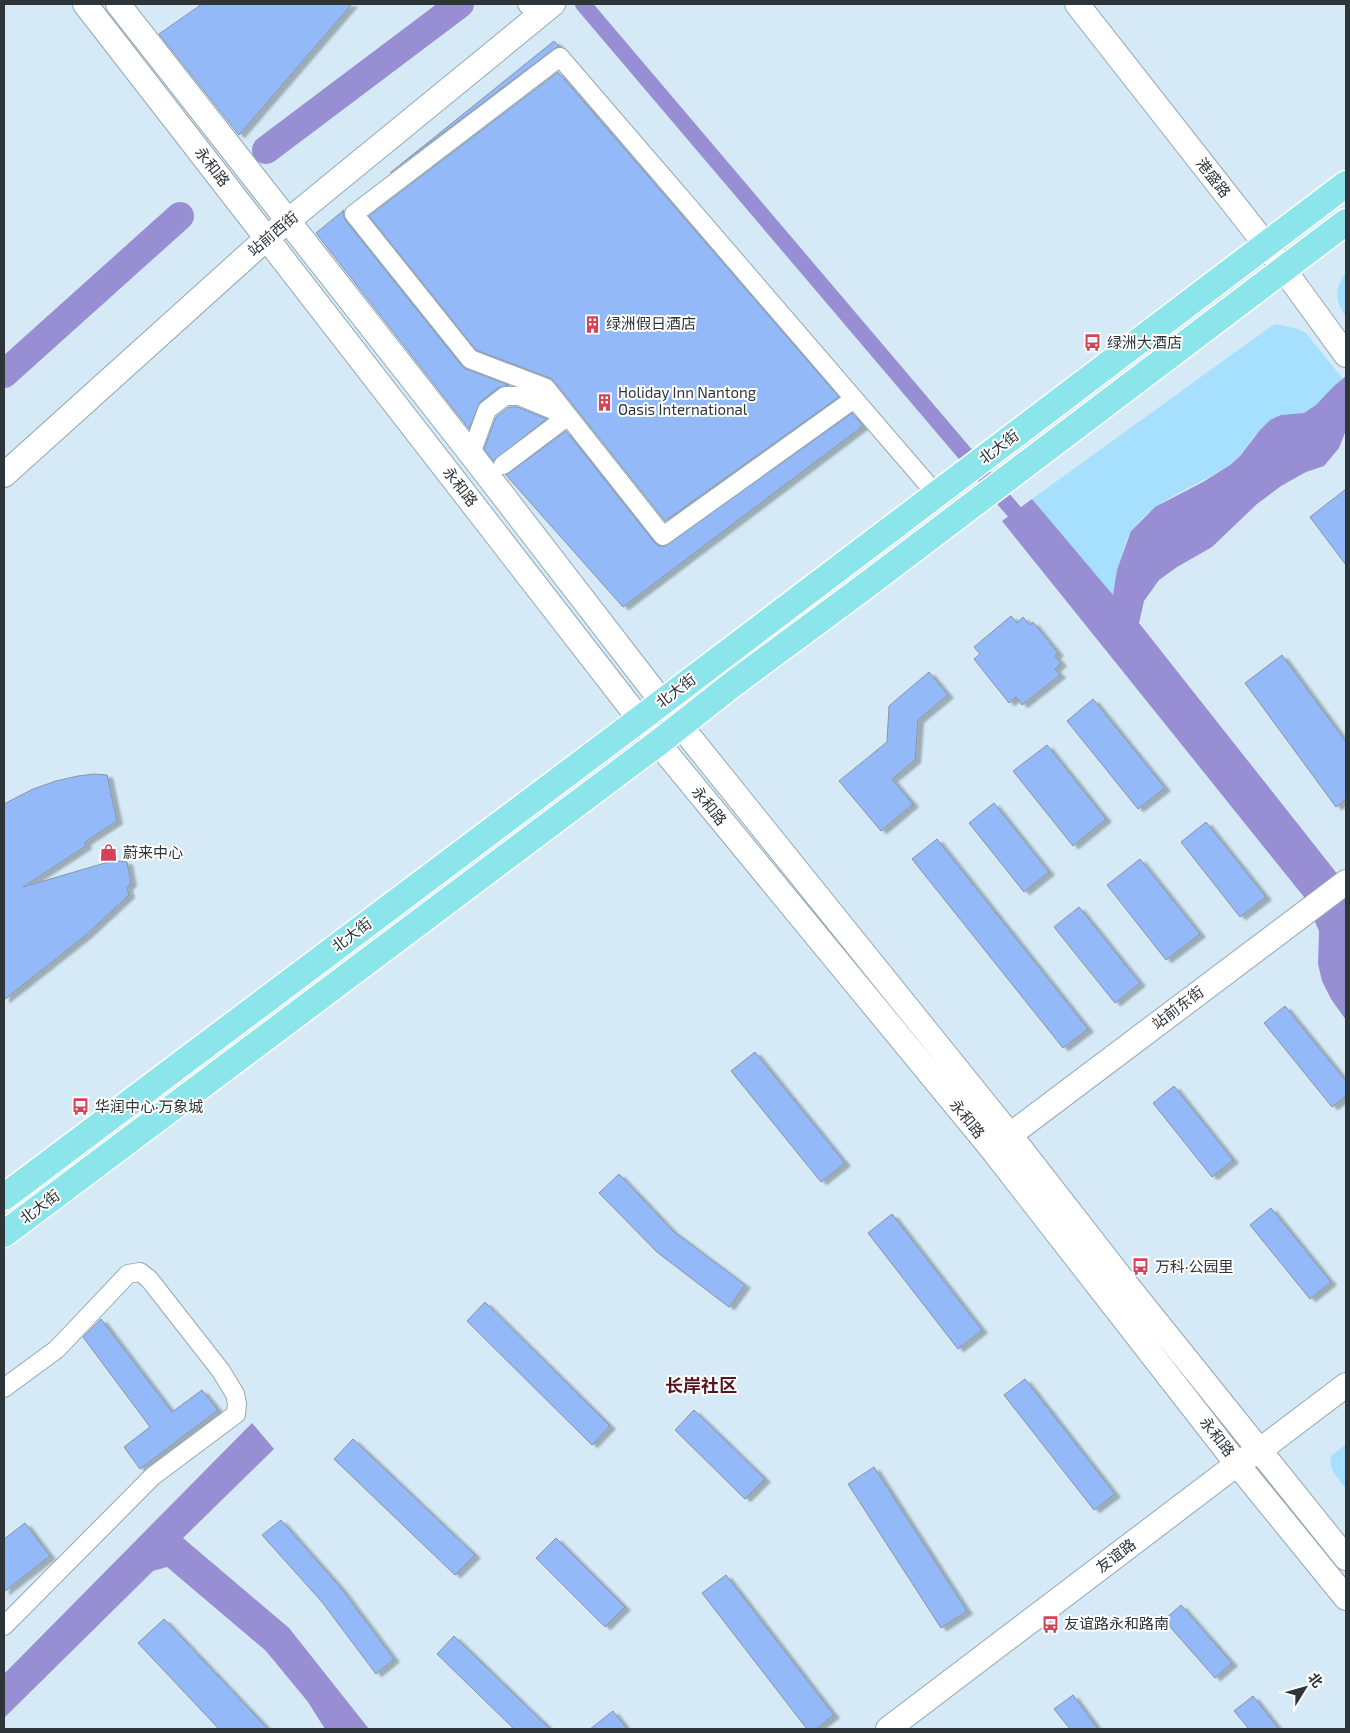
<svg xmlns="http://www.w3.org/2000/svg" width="1350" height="1733" font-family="'Exo 2','Noto Sans SC',sans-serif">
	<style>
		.green { fill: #a7e0fe }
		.water { fill: #978ed3 }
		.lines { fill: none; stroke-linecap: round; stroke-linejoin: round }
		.canal { stroke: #978ed3; stroke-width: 16 }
		.river { stroke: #978ed3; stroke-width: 28 }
		.building { fill: #93b9f9; stroke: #8993a4; filter: url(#shadow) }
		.street-casing { stroke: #94a8b3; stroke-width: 20 }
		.secondary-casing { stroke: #94a8b3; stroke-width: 26 }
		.primary-casing { stroke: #fff; stroke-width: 29 }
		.street { stroke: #fff; stroke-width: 18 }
		.secondary { stroke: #fff; stroke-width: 24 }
		.primary { stroke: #8be5eb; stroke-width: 26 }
		.labels { text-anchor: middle; stroke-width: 4; stroke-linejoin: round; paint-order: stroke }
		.street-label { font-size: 15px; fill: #2d3539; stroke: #fff }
		.poi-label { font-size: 15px; fill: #2d3539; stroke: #fff; text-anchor: start }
		.quarter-label { font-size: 18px; font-weight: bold; fill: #58131e; stroke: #fff }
	</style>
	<defs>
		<filter id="shadow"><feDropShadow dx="5.5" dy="3" stdDeviation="1" flood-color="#0004"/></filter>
	</defs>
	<rect width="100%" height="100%" fill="#d5eaf6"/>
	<path class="green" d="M1346,273V317C1335,302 1334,288 1346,273Z
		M1276,324L1298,329L1306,333L1343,379C1330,389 1321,404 1306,412C1299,416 1288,412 1280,416C1274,419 1267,425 1262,429C1249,439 1243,456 1229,465C1197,487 1155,498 1132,530C1123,543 1116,580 1113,596L1032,499L1270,327Z
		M1346,1444V1489C1338,1478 1328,1470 1331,1456Z"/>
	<path class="water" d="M1346,376V430L1339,448L1324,466L1306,472L1281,486L1257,504L1212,547L1177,567L1159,580L1144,601L1139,623L1346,885V1020L1331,999L1322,981L1318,964L1319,931L1304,897L1002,521L1032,499L1113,595L1117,570L1131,531L1155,507L1203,482L1230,465L1240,456L1260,430L1270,420L1281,415L1304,413L1316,405L1333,387Z
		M252,1423L274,1449L183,1538L289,1628L369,1729H325L308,1702L266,1651L167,1567L153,1571L4,1718V1674Z"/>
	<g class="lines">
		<path class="canal" d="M583,4L1028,528"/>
		<path class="river" d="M266,150L460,4
			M4,374L180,216"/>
	</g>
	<path class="building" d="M202,4H352L239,135L159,34Z
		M554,41L559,46L554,49L390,173Z
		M558,72L839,397L665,521L554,381L550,378L476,350L369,216Z
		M344,210L343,215L346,221L462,366L466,369L509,385L498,388L480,402L469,429L316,233Z
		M509,407H517L547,419L493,461L484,449L496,417Z
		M852,413L863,426L623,607L506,475L566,431L655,543L659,546H665Z
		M1346,489V565L1310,517Z
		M1011,616L1017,623L1023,617L1030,625L1033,622L1058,653L1055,656L1061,663L1055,669L1060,675L1022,705L1016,697L1009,703L974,659L980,654L974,647Z
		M1282,655L1346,742V799L1336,807L1245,683Z
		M929,672L948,695L918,720L915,760L892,779L913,804L881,831L839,781L887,742L889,706Z
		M1093,699L1165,788L1138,809L1067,721Z
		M1047,745L1106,819L1073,846L1013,771Z
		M94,774L107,775L117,821L85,842L86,846L23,887L105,863L118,861L127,862L131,883L127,887L129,895L86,935L4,1000V804L33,789L56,781L78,776Z
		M994,803L1049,872L1024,892L969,823Z
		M1206,822L1266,897L1240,917L1181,842Z
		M937,839L1088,1029L1063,1048L912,859Z
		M1140,859L1200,934L1166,960L1107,885Z
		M1079,907L1140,983L1115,1003L1054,927Z
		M1285,1006L1346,1081V1096L1332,1107L1264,1023Z
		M755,1052L845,1163L821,1182L731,1071Z
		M1174,1086L1233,1160L1212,1177L1153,1103Z
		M619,1174L673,1231L745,1285L729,1307L657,1252L599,1193Z
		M1271,1208L1331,1282L1310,1299L1250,1225Z
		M892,1214L982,1330L958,1349L868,1233Z
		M485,1302L610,1426L592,1445L467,1321Z
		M101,1319L172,1412L202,1390L218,1410L140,1469L124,1447L150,1427L83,1337Z
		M1025,1379L1115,1494L1094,1510L1004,1395Z
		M694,1410L765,1479L745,1499L675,1430Z
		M353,1439L475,1555L455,1575L334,1459Z
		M874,1467L967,1611L941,1628L848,1484Z
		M281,1520L340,1587L394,1659L376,1674L322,1602L262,1535Z
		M25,1523L50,1556L4,1592V1539Z
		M556,1538L625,1607L605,1627L536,1558Z
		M726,1575L834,1715L816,1729H807L702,1593Z
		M1181,1605L1232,1663L1215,1678L1164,1620Z
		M164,1619L268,1729H219L138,1643Z
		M454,1636L550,1729H514L437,1654Z
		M1073,1695L1098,1729H1070L1054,1709Z
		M1253,1696L1279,1729H1249L1234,1711Z
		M613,1711L627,1729H590Z"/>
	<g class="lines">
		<defs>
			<path id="street" d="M527,4L538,16
				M854,399L663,536L546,388L470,359L354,214L560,57L936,494
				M471,454L487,410L505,396H519L565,415
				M503,465L568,416
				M4,1388L57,1349L128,1274L140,1272L149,1279L221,1371L235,1394L237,1404L236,1414L153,1476L4,1626"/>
			<path id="secondary" d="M85,4L658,743L991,1148L1237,1464L1346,1598
				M118,4L471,454L680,725L1010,1135L1126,1284L1346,1558
				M1077,4L1266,245L1346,355
				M4,475L267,238L553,4
				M1010,1135L1346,882
				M888,1729L1237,1464L1260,1450L1346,1385"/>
			<path id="primary" d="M4,1197L640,719L1346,184
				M4,1234L658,743L733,684L864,587L1346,222"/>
		</defs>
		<use href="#street" class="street-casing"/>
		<use href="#secondary" class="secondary-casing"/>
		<use href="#primary" class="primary-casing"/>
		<use href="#street" class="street"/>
		<use href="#secondary" class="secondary"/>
		<use href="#primary" class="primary"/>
	</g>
	<defs>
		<symbol id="building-bare" viewBox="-9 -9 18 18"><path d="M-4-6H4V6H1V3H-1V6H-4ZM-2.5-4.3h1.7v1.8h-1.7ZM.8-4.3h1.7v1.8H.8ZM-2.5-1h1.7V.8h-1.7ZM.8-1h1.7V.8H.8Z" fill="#d44459" stroke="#fff" stroke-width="2.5" paint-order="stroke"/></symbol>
		<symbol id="bus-bare" viewBox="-9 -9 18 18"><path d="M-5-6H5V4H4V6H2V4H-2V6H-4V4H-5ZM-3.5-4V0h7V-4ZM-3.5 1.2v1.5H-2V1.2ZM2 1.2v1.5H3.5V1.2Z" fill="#d44459" stroke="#fff" stroke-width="2.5" paint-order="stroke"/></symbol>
		<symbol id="shop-bare" viewBox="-9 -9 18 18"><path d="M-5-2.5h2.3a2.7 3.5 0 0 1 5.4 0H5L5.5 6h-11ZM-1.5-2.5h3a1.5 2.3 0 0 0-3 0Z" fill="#d44459" stroke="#fff" stroke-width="2.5" paint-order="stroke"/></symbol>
	</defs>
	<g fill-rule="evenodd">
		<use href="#building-bare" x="580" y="312" width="25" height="25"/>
		<use href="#bus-bare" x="1080" y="330" width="25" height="25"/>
		<use href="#building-bare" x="592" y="390" width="25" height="25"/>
		<use href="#shop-bare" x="96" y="840" width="25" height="25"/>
		<use href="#bus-bare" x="68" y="1094" width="25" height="25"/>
		<use href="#bus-bare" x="1128" y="1254" width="25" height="25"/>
		<use href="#bus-bare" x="1038" y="1612" width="25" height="25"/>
	</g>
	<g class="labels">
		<g class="street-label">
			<text transform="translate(212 167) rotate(52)" y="5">永和路</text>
			<text transform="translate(1213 178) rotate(52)" y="5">港盛路</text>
			<text transform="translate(273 234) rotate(-40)" y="5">站前西街</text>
			<text transform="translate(999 447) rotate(-37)" y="5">北大街</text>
			<text transform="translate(460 487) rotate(52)" y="5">永和路</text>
			<text transform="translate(676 691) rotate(-37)" y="5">北大街</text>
			<text transform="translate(709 806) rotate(51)" y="5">永和路</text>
			<text transform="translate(352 935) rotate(-37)" y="5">北大街</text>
			<text transform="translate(1178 1008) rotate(-37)" y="5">站前东街</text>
			<text transform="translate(967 1119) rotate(51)" y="5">永和路</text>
			<text transform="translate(40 1207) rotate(-37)" y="5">北大街</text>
			<text transform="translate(1217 1437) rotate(52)" y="5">永和路</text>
			<text transform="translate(1116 1556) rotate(-37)" y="5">友谊路</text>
		</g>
		<g class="poi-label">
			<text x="606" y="329">绿洲假日酒店</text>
			<text x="1107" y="348">绿洲大酒店</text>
			<text x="618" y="398">Holiday Inn Nantong<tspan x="618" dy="17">Oasis International</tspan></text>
			<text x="123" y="858">蔚来中心</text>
			<text x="95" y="1112">华润中心·万象城</text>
			<text x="1155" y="1272">万科·公园里</text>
			<text x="1064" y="1629">友谊路永和路南</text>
		</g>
		<g class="quarter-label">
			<text x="701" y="1392">长岸社区</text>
		</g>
	</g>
	<rect width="1350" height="1733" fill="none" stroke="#2d3539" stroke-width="10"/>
	<g transform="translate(1305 1688) rotate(53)" stroke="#ffffff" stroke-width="4" paint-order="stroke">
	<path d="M0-4L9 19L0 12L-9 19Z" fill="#2d3539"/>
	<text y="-8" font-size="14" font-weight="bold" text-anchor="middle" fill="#2d3539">北</text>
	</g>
</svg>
